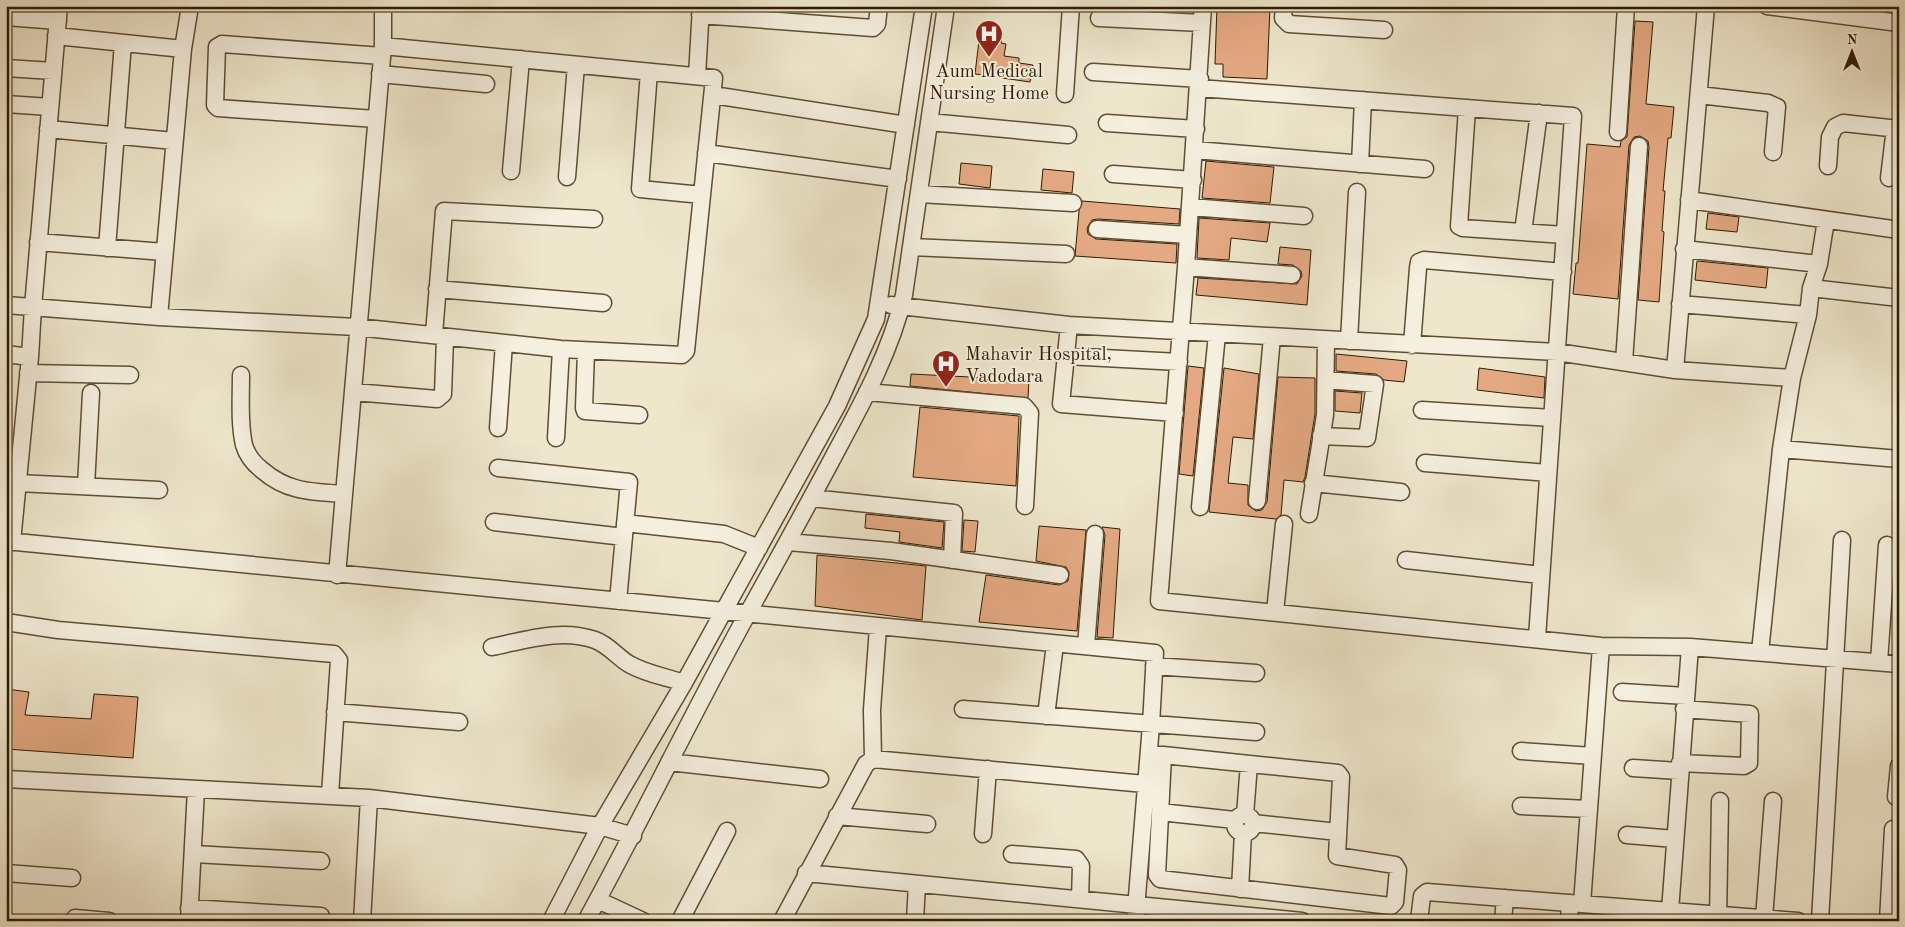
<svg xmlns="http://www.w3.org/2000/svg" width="1905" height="927" font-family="'Old Standard TT',serif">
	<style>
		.building { fill: #e4a982; stroke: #2f1b02 }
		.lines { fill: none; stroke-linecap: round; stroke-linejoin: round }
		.minor-casing { stroke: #5f4e34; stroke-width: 19 }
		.minor { stroke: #f4efde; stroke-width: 16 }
		.labels { text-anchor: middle; stroke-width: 4; stroke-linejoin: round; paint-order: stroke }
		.poi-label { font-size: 19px; fill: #2f1b02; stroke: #f4efde }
	</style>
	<rect width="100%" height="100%" fill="#eee7cc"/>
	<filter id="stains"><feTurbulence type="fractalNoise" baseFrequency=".004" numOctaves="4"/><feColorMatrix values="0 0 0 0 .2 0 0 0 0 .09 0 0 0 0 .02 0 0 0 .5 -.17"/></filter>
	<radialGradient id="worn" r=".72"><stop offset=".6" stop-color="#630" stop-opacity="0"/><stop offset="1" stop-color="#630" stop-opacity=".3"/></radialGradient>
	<path class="building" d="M1217,6H1270L1267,79L1223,77V64H1215Z
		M1635,21L1653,22L1646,104L1674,107L1671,138H1668L1663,191H1665L1662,231L1664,232L1659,302L1638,300L1649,147L1648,141L1640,136L1634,137L1629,145L1618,299L1573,294L1576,263H1578L1587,144L1620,147L1621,141L1627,137Z
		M980,32L1002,35L1001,43L1006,44L1004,56L1019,58V63L1033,65L1030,82L975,74Z
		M1206,161L1274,167L1270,203L1202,198Z
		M961,163L992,166L990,188L959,184Z
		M1043,169L1074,172L1072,193L1041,190Z
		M1082,201L1180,209L1179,224L1098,219L1092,220L1087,228L1088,234L1096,239L1177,244L1176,263L1075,256L1079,211Z
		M1708,213L1739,217L1737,232L1706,229Z
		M1199,218L1270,223L1267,242L1231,238L1229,260L1197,258Z
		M1280,247L1311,250L1307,305L1196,295L1198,278L1297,284L1302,276L1301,271L1293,265L1278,264Z
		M1697,261L1768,268L1766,288L1695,280Z
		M1336,354L1407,361L1404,382L1384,380L1376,374L1336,371Z
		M1188,366L1204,368L1193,476L1179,474Z
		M1224,368L1259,374L1253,439L1233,437L1228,483L1248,485V505L1256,511L1262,510L1267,502L1278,377L1315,378V414L1305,477L1303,482L1284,480L1281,515L1276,519L1209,512Z
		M1479,368L1545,377L1544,398L1477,390Z
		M911,374L1029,380L1028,398L910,386Z
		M1335,391L1362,393L1360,413L1335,411Z
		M920,407L1019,416L1016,486L913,477Z
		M866,514L944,522L942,548L899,542L900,532L865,528Z
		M964,520L978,521L975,552L962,551Z
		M1039,526L1086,530L1077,631L979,622L986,575L1059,585L1068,581L1069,572L1066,567L1036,561Z
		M1102,527L1120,529L1113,638L1097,637L1105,535Z
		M817,555L926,566L922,620L815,606Z
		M6,689L29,692L25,715L91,719L94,694L138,697L133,758L6,749Z"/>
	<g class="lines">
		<defs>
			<path id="minor" d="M1203,6L1186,267L1159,601L1601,646L1690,647L1899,664
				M1284,6L1283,18L1289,24L1384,30
				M1767,6L1899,23
				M700,15L873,28L877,24L879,6
				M6,17L58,21
				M1099,18L1202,23
				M56,36L183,49
				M6,68L53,71
				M649,72L640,189L702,195
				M1093,72L1200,79
				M380,74L486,84
				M697,76L701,6
				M1199,88L1573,116L1537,638
				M1065,94L1071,6
				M713,95L906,125
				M1699,95L1768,103L1777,107L1773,152
				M6,104L50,107
				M1467,108L1459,226L1463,228L1565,235
				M376,119L218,108L215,105L217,47L222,44L382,56
				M929,122L1068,135
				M1107,123L1196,129
				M48,129L174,141
				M1618,132L1626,6
				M1195,150L1425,169
				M706,153L898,179
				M1360,164L1363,100
				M1828,166L1830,137L1835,127L1843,123L1899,129
				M511,171L521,59
				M1113,174L1193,180
				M567,177L576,65
				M1889,178L1895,128
				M919,194L1073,203
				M1689,200L1899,230
				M1191,207L1304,216
				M1097,229L1188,235
				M1523,232L1539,113
				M38,242L164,252
				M911,247L1066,254
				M107,248L123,43
				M1684,249L1819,264
				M1186,267L1292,275
				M1811,288L1819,264L1826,220
				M437,289L603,303
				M1680,304L1808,315
				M6,305L159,317L357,327L561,349L682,355L686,351L714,78L383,46
				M891,305L1069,325L1557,352L1675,370L1792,378
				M159,317L183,49L190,6
				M1069,325L1061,404L1175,413
				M434,334L444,211L594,219
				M1349,341L1357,192
				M1412,345L1418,268L1419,262L1424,260L1563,272
				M586,351L584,408L585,411L639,415
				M6,354L30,357
				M1066,356L1179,362
				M1624,362L1639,146
				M1675,370L1706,6
				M28,373L130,375
				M241,375C241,398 239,423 244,445C247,455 253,463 262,470C287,492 312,492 344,494
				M354,392L437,399L443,394L445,338
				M867,392L1024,406L1030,413L1025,506
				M1422,410L1552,418
				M498,428L504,343
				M1321,436L1367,438L1375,384L1326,380
				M556,438L561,349
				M1781,449L1899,459
				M1425,463L1548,473
				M498,468L629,482L618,601
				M18,483L159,490
				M1313,483L1401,492
				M86,486L91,393
				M811,498L954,513L952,560
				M1257,501L1272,337
				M1200,507L1217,334
				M1309,514L1325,415L1326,340
				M494,522L624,537
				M625,523L724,534L759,548
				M6,541L1155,653L1151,725L1135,921
				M12,542L30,357L33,307L59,6
				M788,542L891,551L1060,575
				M1406,560L1541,575
				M337,575L383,46V6
				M1275,612L1284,524
				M6,622L58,630L334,654L339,660L330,795
				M1086,646L1095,534
				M492,647C526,640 562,628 595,640C609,645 617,657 629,664C646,674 667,677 684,683
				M1760,652L1781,449L1792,378L1808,315L1811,288L1899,298
				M1879,662L1887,545
				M1154,666L1256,673
				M1622,692L1686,696
				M963,709L1256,732
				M335,712L459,722
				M1046,716L1055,644
				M1521,751L1593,756
				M1149,754L1163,755L1338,773L1341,777L1337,856L1395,865L1398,870L1395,902L1391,906L1160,879L1157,875L1163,755
				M873,759L872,710L878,627
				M669,762L820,779
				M1680,763L1744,766L1749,763L1750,714L1684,709
				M1633,768L1679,771
				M6,779L369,798L600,826L633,836
				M1896,797L1899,766
				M1521,806L1589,809
				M1160,812L1235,820
				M1235 824a9 9 0 1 1 18 0a9 9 0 1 1-18 0Z
				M1245,815L1249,764
				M837,816L927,824
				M1253,823L1338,832
				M983,834L988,769
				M1627,835L1675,839
				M194,854L321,861
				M1012,854L1076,859L1081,866L1080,899
				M6,873L72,878
				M806,873L1302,921
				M1240,889L1243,833
				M598,900L643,921
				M1582,904L1601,646
				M189,908L321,916
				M1670,911L1690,647
				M75,918L109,921
				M1764,918L1773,801
				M189,921L196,789
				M362,921L369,798
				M551,921L600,826L684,683L837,406L876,319L924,6
				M586,921C642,819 692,714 748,613C778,559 808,505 837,450C864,400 891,350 904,295L946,6
				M680,921L727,831
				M782,921L866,764L873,759L1145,784
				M915,921L917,884
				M1419,921L1422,896L1427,892L1798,921
				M1503,921L1505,898
				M1569,921L1570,903
				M1718,921L1720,801
				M1820,921L1842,540
				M1888,921L1893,829"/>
		</defs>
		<use href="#minor" class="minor-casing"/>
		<use href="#minor" class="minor"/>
	</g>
	<defs>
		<symbol id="hospital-pin" viewBox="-11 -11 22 30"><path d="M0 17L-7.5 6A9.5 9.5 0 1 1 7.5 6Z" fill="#8f2418" stroke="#f4efde"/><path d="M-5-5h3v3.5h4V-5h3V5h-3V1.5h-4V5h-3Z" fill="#fff"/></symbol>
	</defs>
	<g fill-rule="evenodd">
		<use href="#hospital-pin" x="973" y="18" width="32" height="43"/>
		<use href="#hospital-pin" x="930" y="348" width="32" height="43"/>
	</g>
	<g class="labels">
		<g class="poi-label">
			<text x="989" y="77">Aum Medical<tspan x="989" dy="22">Nursing Home</tspan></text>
			<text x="965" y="360" text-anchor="start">Mahavir Hospital,<tspan x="965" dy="22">Vadodara</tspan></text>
		</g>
	</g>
	<rect width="1905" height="927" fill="none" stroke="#eee7cc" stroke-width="25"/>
	<rect x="8" y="8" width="1890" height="912" fill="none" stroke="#2f1b02" stroke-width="2.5"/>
	<rect x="12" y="12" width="1880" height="902" fill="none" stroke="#2f1b02"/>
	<g transform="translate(1852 52)" stroke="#f4efde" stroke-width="4" paint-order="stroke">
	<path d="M0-4L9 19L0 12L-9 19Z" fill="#2f1b02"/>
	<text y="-8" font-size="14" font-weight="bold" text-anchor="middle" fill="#2f1b02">N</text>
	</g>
	<rect width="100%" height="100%" filter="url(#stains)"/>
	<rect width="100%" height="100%" fill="url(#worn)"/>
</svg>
